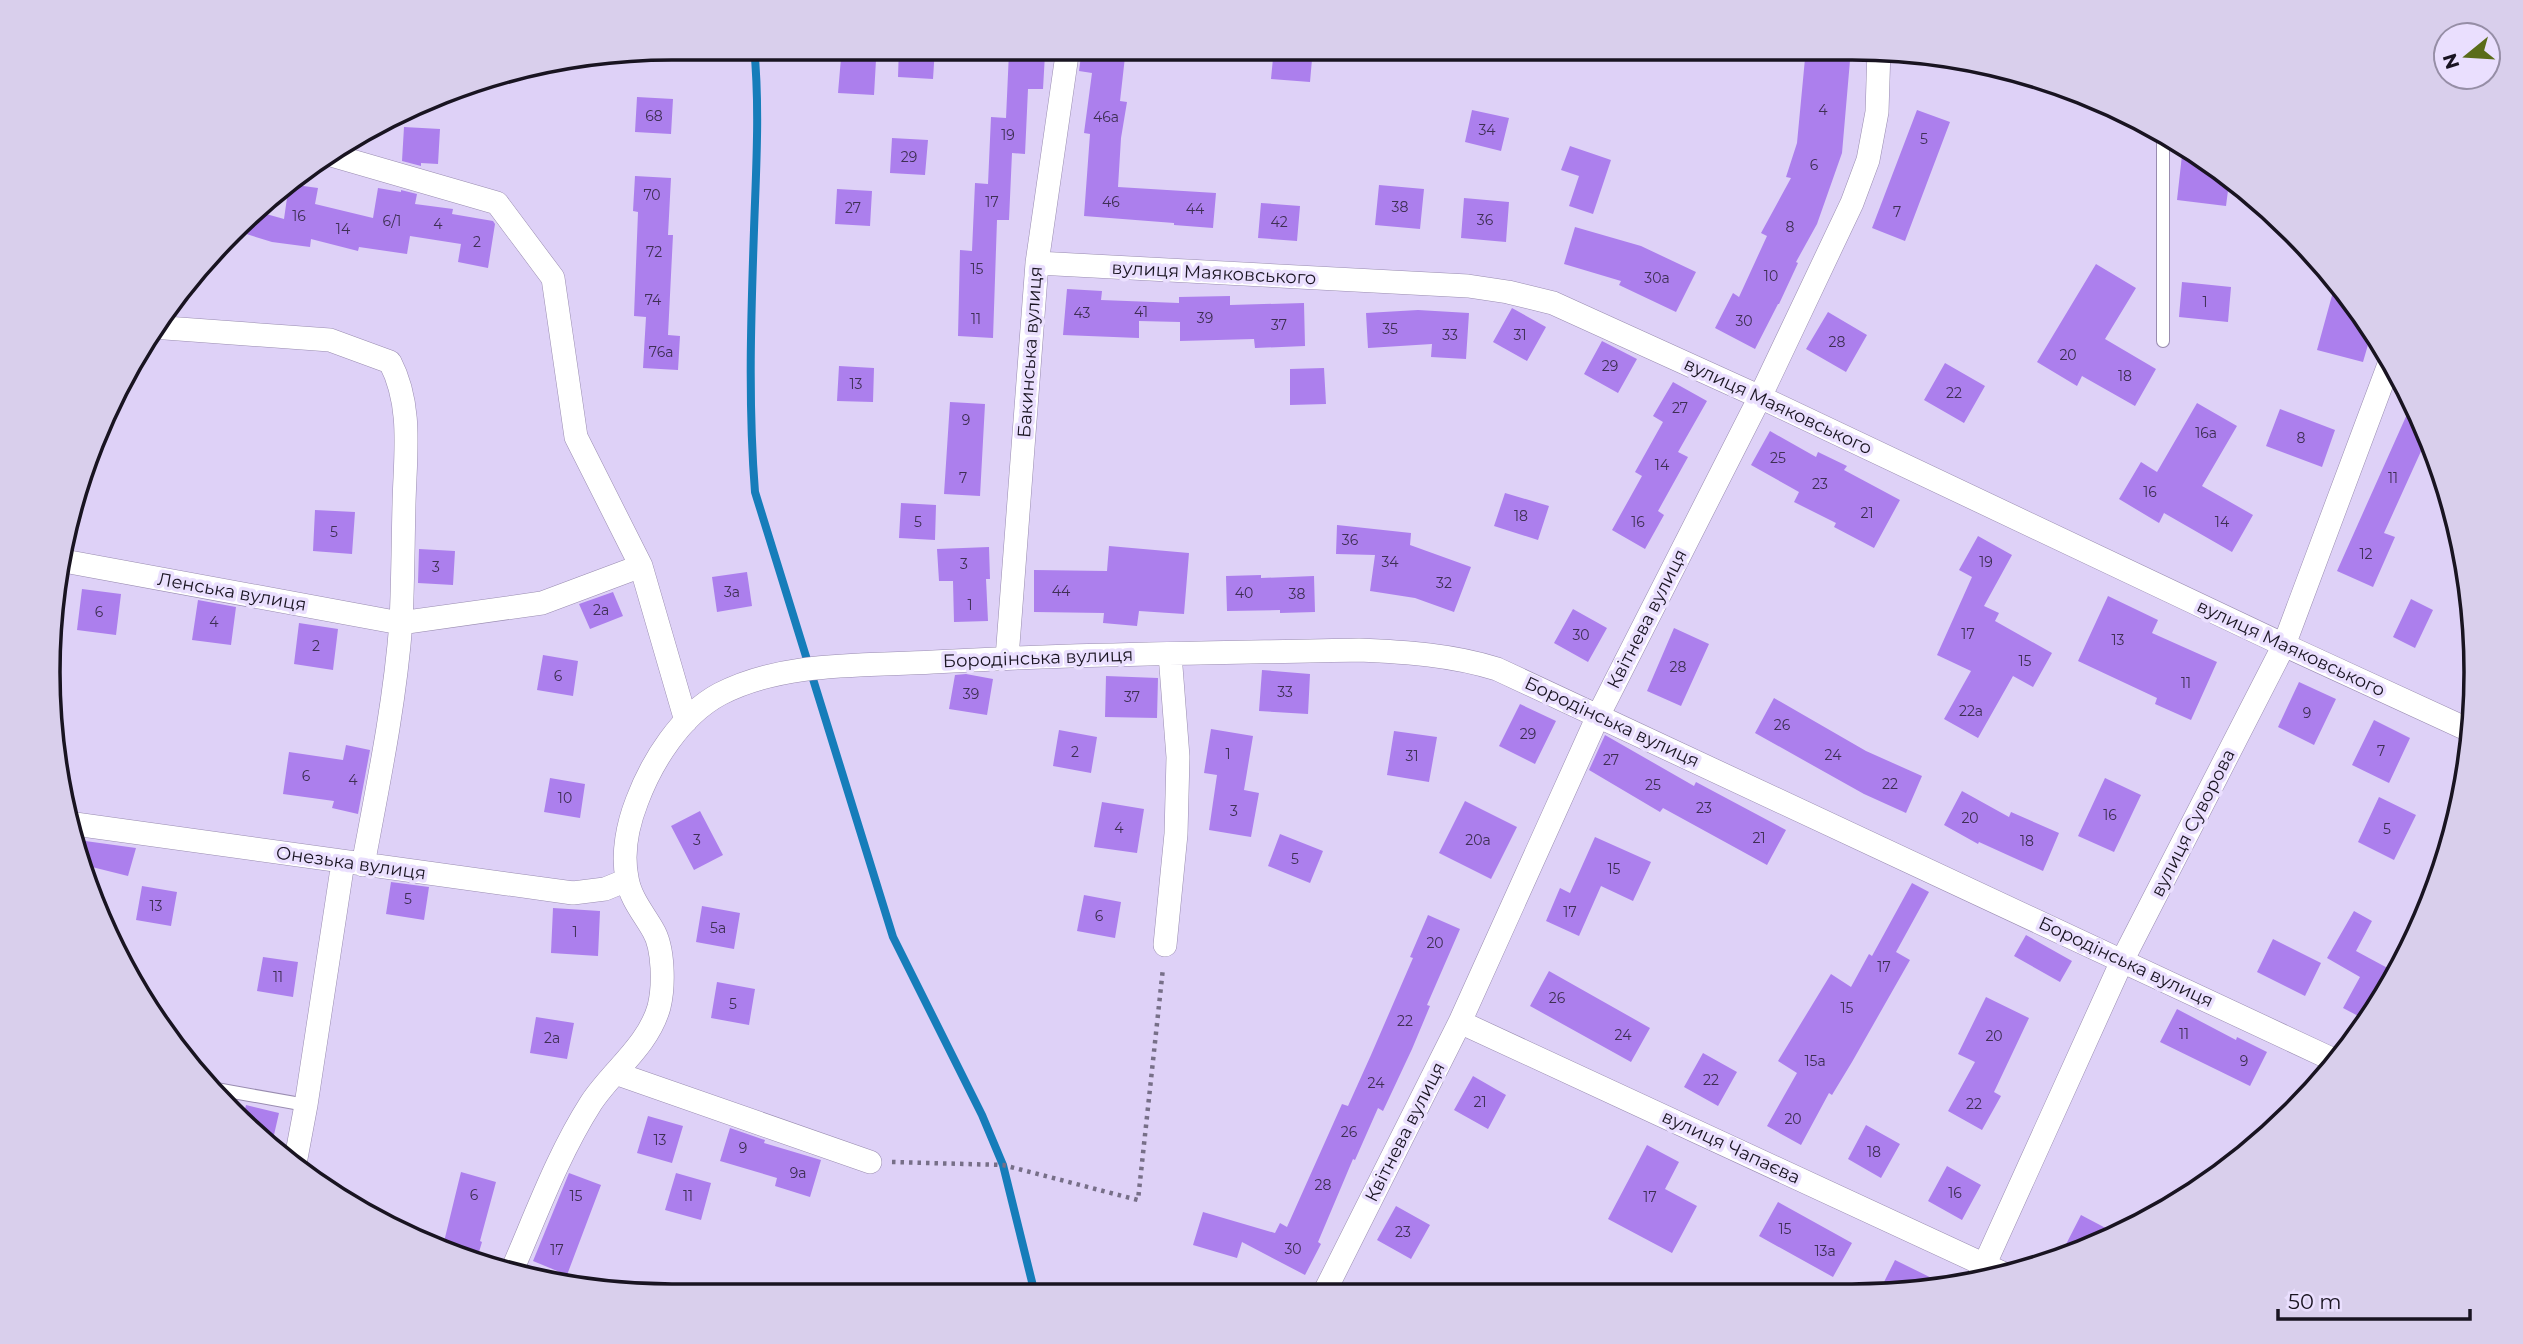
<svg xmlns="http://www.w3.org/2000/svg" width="2523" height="1344" font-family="Montserrat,sans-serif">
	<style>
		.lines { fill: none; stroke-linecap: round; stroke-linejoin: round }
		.stream { stroke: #167dba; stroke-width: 8 }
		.building { fill: #ac7fed }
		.lane-casing { stroke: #998cb0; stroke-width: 14 }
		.street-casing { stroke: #998cb0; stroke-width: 24 }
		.path { stroke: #776f88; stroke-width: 4.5; stroke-dasharray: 3.5 5; stroke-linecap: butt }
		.lane { stroke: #fff; stroke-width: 12 }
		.street { stroke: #fff; stroke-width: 23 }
		.labels { text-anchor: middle; stroke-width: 7; stroke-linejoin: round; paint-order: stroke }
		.number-label { font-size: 14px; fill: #3e2f54 }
		.street-label { font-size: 18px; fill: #191421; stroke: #eadffe }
		.rim { fill: none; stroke: #191421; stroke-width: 3.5 }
	</style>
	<rect width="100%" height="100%" fill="#ded1f7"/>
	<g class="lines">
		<path class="stream" d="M754,47C760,107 756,170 754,230C751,317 748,404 755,492L893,937L982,1115L1003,1165L1035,1294"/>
	</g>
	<path class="building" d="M899,47L935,48L933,79L898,77Z
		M1082,48H1126L1120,101L1127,102L1121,138L1118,187L1216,193L1213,228L1174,225V223L1084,216L1090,134L1084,133L1092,73L1079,71Z
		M1274,48H1313L1310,82L1271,79Z
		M1806,48L1851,49L1842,153L1817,224L1796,262L1798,263L1779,304H1778L1755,349L1715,328L1733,293L1739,297L1767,236L1761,233L1791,178L1786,177L1797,143Z
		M1009,52L1045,54L1043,89H1028L1025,154L1012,153L1009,220H997L993,338L958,336L960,250L972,251L975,183L988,184L991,117L1006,118Z
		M841,58L876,60L874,95L838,93Z
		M637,97L673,99L671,134L635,132Z
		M1472,110L1509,118L1501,151L1465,142Z
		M1917,110L1950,122L1905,241L1872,228Z
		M404,127L440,129L438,164L421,163V166L402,161Z
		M892,138L928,140L925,175L890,173Z
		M1570,146L1611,160L1593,214L1569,206L1579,176L1561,170Z
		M2183,146L2230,175L2226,206L2177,200Z
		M635,176L671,178L668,235H673L668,335L680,336L678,370L643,368L646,317L634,316L638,212L633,211Z
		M289,184L318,188L315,204L373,218L378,188L401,192V190L417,194L415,204L453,209L452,214L493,221L495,224L488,268L458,262L461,244L410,236L407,254L359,247L358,251L311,239L310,247L272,242L240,232L259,212L284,219Z
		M1379,185L1424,189L1420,229L1375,225Z
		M837,189L872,191L870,226L835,224Z
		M1464,198L1509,202L1506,242L1461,238Z
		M1261,203L1300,206L1297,241L1258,238Z
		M1575,227L1641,246L1696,272L1676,312L1619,285L1621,281L1564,264Z
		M2096,264L2136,288L2105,339L2156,369L2135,406L2082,376L2077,386L2037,362Z
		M2336,281L2372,331L2363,362L2317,350Z
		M2182,282L2231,287L2228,322L2179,317Z
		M1067,289L1102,291L1101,300L1179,303V297L1230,296V305L1304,303L1305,346L1255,348L1254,339L1180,341V322L1139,321V338L1063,335Z
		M1512,308L1546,327L1527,361L1493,342Z
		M1418,310L1469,313L1466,359L1431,357L1432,344L1368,348L1366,313Z
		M1828,312L1867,335L1846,372L1806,349Z
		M1602,341L1637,359L1618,393L1584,374Z
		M1945,363L1985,386L1964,423L1924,400Z
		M839,366L874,368L873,402L837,401Z
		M1324,368L1326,404L1290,405V369Z
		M1673,382L1707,401L1678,452L1688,457L1658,511L1664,515L1645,549L1612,530L1642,476L1635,472L1663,422L1653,416Z
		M950,402L985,404L980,496L944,494Z
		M2197,403L2237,426L2202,486L2253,515L2232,552L2164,513L2159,523L2119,499L2141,462L2157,472Z
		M2412,403L2427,438L2384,533L2395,537L2373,587L2337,571Z
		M2280,409L2335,430L2322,467L2266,446Z
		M1770,431L1816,457L1818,452L1847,466L1844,470L1900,500L1874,548L1834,527L1836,523L1794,502L1799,492L1751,465Z
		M1505,493L1549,506L1538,540L1494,526Z
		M901,503L936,505L935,540L899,538Z
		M315,510L355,512L352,554L313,551Z
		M1337,525L1411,533L1410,545L1471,567L1454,612L1415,598L1370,591L1375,555L1336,554Z
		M1978,536L2012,555L1984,606L1999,613L1995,621L2052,653L2033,687L2013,676L1978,738L1944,719L1971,671L1937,655L1972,577L1959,570Z
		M1109,546L1189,553L1184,614L1139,611L1137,626L1103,623L1104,613L1034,612V570L1107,571Z
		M989,547L990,579H986L988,621L954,622L953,581H939L937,549Z
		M419,549L455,551L453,585L418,583Z
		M747,572L752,606L717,612L712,577Z
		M1261,575V578L1314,576L1315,612L1280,613V610L1227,611L1226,576Z
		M82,589L121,594L116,635L77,630Z
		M613,592L623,616L590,629L579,604Z
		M2108,596L2158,620L2152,633L2217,662L2191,720L2155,704L2157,698L2078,661Z
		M2411,599L2433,610L2415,648L2393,637Z
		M198,600L236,607L231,645L192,640Z
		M1573,609L1607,628L1588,662L1554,643Z
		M299,623L338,629L333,670L294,664Z
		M1674,628L1709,644L1681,706L1647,691Z
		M543,655L578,661L573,696L537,690Z
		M1262,670L1310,674L1308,714L1259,711Z
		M966,674L993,679L987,715L949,709L955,675Z
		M1106,676L1158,678L1157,718L1105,717Z
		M2299,682L2336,699L2314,745L2278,727Z
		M1774,698L1866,751L1922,776L1906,813L1864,794L1755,733Z
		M1520,704L1556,721L1535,764L1499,746Z
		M2374,720L2410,738L2389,783L2352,765Z
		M1211,729L1253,736L1244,790L1259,793L1251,837L1209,830L1217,775L1204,773Z
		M1059,730L1097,737L1091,773L1053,766Z
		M1394,731L1437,737L1429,782L1387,775Z
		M1605,735L1694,786L1696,782L1786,830L1767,865L1663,808L1660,812L1589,770Z
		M346,745L370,750L358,814L332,808L334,801L283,794L289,752L343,760Z
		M550,778L585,784L580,818L544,812Z
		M2105,778L2141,795L2114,852L2078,836Z
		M1962,791L2009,817L2011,812L2059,833L2043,871L1979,842L1978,844L1944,825Z
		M2379,797L2416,815L2394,860L2358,842Z
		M1465,801L1517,827L1491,879L1439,853Z
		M1102,802L1144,809L1137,853L1094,847Z
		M700,811L723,855L694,870L671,826Z
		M1280,834L1323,851L1310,883L1268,866Z
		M1595,837L1651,862L1633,901L1601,886L1579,936L1546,921L1560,888L1570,893Z
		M78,840L136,848L128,876L84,865Z
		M391,882L429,887L424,920L386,914Z
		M1912,883L1929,892L1896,952L1910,960L1852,1062L1832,1095L1829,1093L1801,1145L1767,1126L1797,1073L1778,1061L1831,974L1851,987L1869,954L1872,956Z
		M142,886L177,892L171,926L136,920Z
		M1084,895L1121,902L1115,938L1077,931Z
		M702,906L740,913L734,949L696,942Z
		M553,908L600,911L598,956L551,953Z
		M2354,911L2372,921L2356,951L2395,972L2364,1019L2343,1008L2360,977L2327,958Z
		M1428,915L1460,929L1427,1005L1430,1006L1412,1049L1383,1111L1378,1108L1355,1160L1353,1159L1318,1242L1321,1244L1305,1275L1242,1242L1237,1258L1193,1245L1203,1212L1275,1233L1280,1223L1287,1227L1342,1104L1348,1106L1371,1055L1413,958L1410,957Z
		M2026,935L2072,961L2060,982L2014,956Z
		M2273,939L2321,963L2305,996L2257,972Z
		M263,957L298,962L293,997L257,991Z
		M1549,971L1650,1028L1631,1062L1530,1006Z
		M717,982L755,989L749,1025L711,1018Z
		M1986,997L2029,1018L1994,1092L2001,1096L1982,1130L1948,1111L1975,1062L1958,1054Z
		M2177,1009L2236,1040L2237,1037L2267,1052L2250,1086L2160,1042Z
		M536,1017L574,1023L567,1059L530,1053Z
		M1703,1053L1737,1072L1718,1106L1684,1087Z
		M1473,1076L1506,1095L1488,1129L1454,1110Z
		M246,1105L279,1113L271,1148L242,1121Z
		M648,1116L683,1126L672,1163L637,1153Z
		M1866,1125L1900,1144L1881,1178L1848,1159Z
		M730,1128L765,1140L764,1143L821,1160L810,1197L775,1186L777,1178L720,1161Z
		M1647,1145L1679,1162L1665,1189L1697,1206L1672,1253L1608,1219Z
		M1947,1166L1981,1185L1962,1220L1928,1201Z
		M461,1172L496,1182L480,1241L482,1242L476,1262L442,1250Z
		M569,1173L601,1185L567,1275L533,1261Z
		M676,1173L711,1183L701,1220L665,1210Z
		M1778,1202L1852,1243L1833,1277L1759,1236Z
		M1396,1206L1430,1225L1411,1259L1377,1240Z
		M2081,1215L2117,1234L2090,1249L2059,1258Z
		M1895,1260L1950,1287L1933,1291L1879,1292Z"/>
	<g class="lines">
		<defs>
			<path id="lane" d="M2163,341V134
				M205,1087L306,1105"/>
			<path id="street" d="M331,155L497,203L553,278L576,437L641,566L686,721
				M1037,263L1468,286L1508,292L1553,303L1760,397L2284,645L2471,731
				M152,327L330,340L390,362C413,406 405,456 404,504C403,543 403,582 401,622C395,703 378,785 363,865
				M64,561L400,623L542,603L641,566
				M1007,658L1037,263L1068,48
				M75,824L573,893L605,889L627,880
				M1165,945L1176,834L1178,757L1170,654
				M1460,1022L2002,1273
				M615,1073L870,1162
				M294,1169L306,1105L343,862
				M510,1275C535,1218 557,1156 591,1103C612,1071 648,1046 659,1007C664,987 664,948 653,930C644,914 630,898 627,878C622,853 628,824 637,801C652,761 681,715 720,694C784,661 863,666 933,662C1075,654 1217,653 1359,650C1407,652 1452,655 1497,669L2336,1061
				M1978,1279L2122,961L2284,645L2391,359
				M1324,1293L1460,1022L1598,716L1760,397L1852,203L1868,160L1877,112L1879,49"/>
		</defs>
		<use href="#lane" class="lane-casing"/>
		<use href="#street" class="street-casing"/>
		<path class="path" d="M892,1162L1003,1165L1138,1200L1163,968"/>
		<use href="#lane" class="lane"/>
		<use href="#street" class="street"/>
	</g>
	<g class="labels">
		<g class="number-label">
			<text x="1823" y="115">4</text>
			<text x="654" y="121">68</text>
			<text x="1106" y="122">46а</text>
			<text x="1487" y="135">34</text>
			<text x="1008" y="140">19</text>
			<text x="1924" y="144">5</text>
			<text x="909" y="162">29</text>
			<text x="1814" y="170">6</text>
			<text x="652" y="200">70</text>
			<text x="992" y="207">17</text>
			<text x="1111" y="207">46</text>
			<text x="1400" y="212">38</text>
			<text x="853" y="213">27</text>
			<text x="1195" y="214">44</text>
			<text x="1897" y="217">7</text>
			<text x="299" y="221">16</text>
			<text x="1485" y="225">36</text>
			<text x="392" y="226">6/1</text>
			<text x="1279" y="227">42</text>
			<text x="438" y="229">4</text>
			<text x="1790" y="232">8</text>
			<text x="343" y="234">14</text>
			<text x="477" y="247">2</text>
			<text x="654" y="257">72</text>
			<text x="977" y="274">15</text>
			<text x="1771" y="281">10</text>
			<text x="1657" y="283">30а</text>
			<text x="653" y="305">74</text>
			<text x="2205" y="307">1</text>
			<text x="1141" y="317">41</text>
			<text x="1082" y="318">43</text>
			<text x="1205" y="323">39</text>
			<text x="976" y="324">11</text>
			<text x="1744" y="326">30</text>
			<text x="1279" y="330">37</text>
			<text x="1390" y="334">35</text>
			<text x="1450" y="340">33</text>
			<text x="1520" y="340">31</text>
			<text x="1837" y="347">28</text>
			<text x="661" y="357">76а</text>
			<text x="2068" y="360">20</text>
			<text x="1610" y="371">29</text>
			<text x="2125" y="381">18</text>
			<text x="856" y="389">13</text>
			<text x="1954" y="398">22</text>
			<text x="1680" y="413">27</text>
			<text x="966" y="425">9</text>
			<text x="2206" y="438">16а</text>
			<text x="2301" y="443">8</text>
			<text x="1778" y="463">25</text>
			<text x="1662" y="470">14</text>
			<text x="963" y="483">7</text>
			<text x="2393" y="483">11</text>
			<text x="1820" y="489">23</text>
			<text x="2150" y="497">16</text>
			<text x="1867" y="518">21</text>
			<text x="1521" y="521">18</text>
			<text x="918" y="527">5</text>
			<text x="1638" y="527">16</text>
			<text x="2222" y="527">14</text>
			<text x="334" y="537">5</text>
			<text x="1350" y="545">36</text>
			<text x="2366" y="559">12</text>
			<text x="1390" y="567">34</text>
			<text x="1986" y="567">19</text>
			<text x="964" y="569">3</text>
			<text x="436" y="572">3</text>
			<text x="1444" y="588">32</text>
			<text x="1061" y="596">44</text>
			<text x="732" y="597">3а</text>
			<text x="1244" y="598">40</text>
			<text x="1297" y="599">38</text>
			<text x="970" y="610">1</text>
			<text x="601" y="615">2а</text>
			<text x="99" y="617">6</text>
			<text x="214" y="627">4</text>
			<text x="1968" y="639">17</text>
			<text x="1581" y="640">30</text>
			<text x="2118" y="645">13</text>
			<text x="316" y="651">2</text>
			<text x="2025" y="666">15</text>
			<text x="1678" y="672">28</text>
			<text x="558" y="681">6</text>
			<text x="2186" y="688">11</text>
			<text x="1285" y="697">33</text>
			<text x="971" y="699">39</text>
			<text x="1132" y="702">37</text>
			<text x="1971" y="716">22а</text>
			<text x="2307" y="718">9</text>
			<text x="1782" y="730">26</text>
			<text x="1528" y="739">29</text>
			<text x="2381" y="756">7</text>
			<text x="1075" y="757">2</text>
			<text x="1228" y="759">1</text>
			<text x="1833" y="760">24</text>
			<text x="1412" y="761">31</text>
			<text x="1611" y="765">27</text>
			<text x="306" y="781">6</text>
			<text x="353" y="785">4</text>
			<text x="1890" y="789">22</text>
			<text x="1653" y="790">25</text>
			<text x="565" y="803">10</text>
			<text x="1704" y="813">23</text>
			<text x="1234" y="816">3</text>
			<text x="2110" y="820">16</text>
			<text x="1970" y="823">20</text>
			<text x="1119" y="833">4</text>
			<text x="2387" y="834">5</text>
			<text x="1759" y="843">21</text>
			<text x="697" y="845">3</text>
			<text x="1478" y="845">20а</text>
			<text x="2027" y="846">18</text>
			<text x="1295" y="864">5</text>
			<text x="1614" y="874">15</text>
			<text x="408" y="904">5</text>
			<text x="156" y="911">13</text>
			<text x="1570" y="917">17</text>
			<text x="1099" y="921">6</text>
			<text x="718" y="933">5а</text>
			<text x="575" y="937">1</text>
			<text x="1435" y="948">20</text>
			<text x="1884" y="972">17</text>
			<text x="278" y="982">11</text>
			<text x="1557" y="1003">26</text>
			<text x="733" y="1009">5</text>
			<text x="1847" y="1013">15</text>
			<text x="1405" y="1026">22</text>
			<text x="2184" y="1039">11</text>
			<text x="1623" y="1040">24</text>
			<text x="1994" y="1041">20</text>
			<text x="552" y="1043">2а</text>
			<text x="1815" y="1066">15а</text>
			<text x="2244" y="1066">9</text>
			<text x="1711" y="1085">22</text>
			<text x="1376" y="1088">24</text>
			<text x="1480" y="1107">21</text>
			<text x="1974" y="1109">22</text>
			<text x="1793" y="1124">20</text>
			<text x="1349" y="1137">26</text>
			<text x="660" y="1145">13</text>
			<text x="743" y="1153">9</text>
			<text x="1874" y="1157">18</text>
			<text x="798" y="1178">9а</text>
			<text x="1323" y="1190">28</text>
			<text x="1955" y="1198">16</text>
			<text x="474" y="1200">6</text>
			<text x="576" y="1201">15</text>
			<text x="688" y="1201">11</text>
			<text x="1650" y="1202">17</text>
			<text x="1785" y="1234">15</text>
			<text x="1403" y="1237">23</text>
			<text x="1293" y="1254">30</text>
			<text x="557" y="1255">17</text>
			<text x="1825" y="1256">13а</text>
		</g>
		<g class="street-label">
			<text transform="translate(1214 273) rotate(3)" y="6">вулиця Маяковського</text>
			<text transform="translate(1030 352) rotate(-86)" y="6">Бакинська вулиця</text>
			<text transform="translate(1778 406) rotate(25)" y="6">вулиця Маяковського</text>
			<text transform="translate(232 592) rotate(10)" y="6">Ленська вулиця</text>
			<text transform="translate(1647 619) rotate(-63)" y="6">Квітнева вулиця</text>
			<text transform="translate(2291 648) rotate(25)" y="6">вулиця Маяковського</text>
			<text transform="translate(1038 658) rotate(-2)" y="6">Бородінська вулиця</text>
			<text transform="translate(1612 722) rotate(25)" y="6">Бородінська вулиця</text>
			<text transform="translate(2193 823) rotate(-63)" y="6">вулиця Суворова</text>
			<text transform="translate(351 863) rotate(8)" y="6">Онезька вулиця</text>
			<text transform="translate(2126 962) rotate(25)" y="6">Бородінська вулиця</text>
			<text transform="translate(1405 1132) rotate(-63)" y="6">Квітнева вулиця</text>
			<text transform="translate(1731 1147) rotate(25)" y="6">вулиця Чапаєва</text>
		</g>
	</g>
	<path d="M0 0H2523V1344H0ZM672 60H1852A612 612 0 0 1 2464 672V672A612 612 0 0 1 1852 1284H672A612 612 0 0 1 60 672V672A612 612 0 0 1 672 60Z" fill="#d9cfec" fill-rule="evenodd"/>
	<path class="rim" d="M672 60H1852A612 612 0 0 1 2464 672V672A612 612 0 0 1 1852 1284H672A612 612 0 0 1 60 672V672A612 612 0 0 1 672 60Z"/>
	<g transform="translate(2467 56) rotate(252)"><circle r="33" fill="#eadffe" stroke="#968ea6" stroke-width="2"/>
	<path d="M0-5L12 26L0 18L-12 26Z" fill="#5a6c19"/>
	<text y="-10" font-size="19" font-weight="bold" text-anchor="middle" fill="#191421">N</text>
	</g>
	<path d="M2278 1309v10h192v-10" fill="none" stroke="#191421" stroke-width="3.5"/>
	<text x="2288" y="1309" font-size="21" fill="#191421" stroke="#eadffe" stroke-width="5" paint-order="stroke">50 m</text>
</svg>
